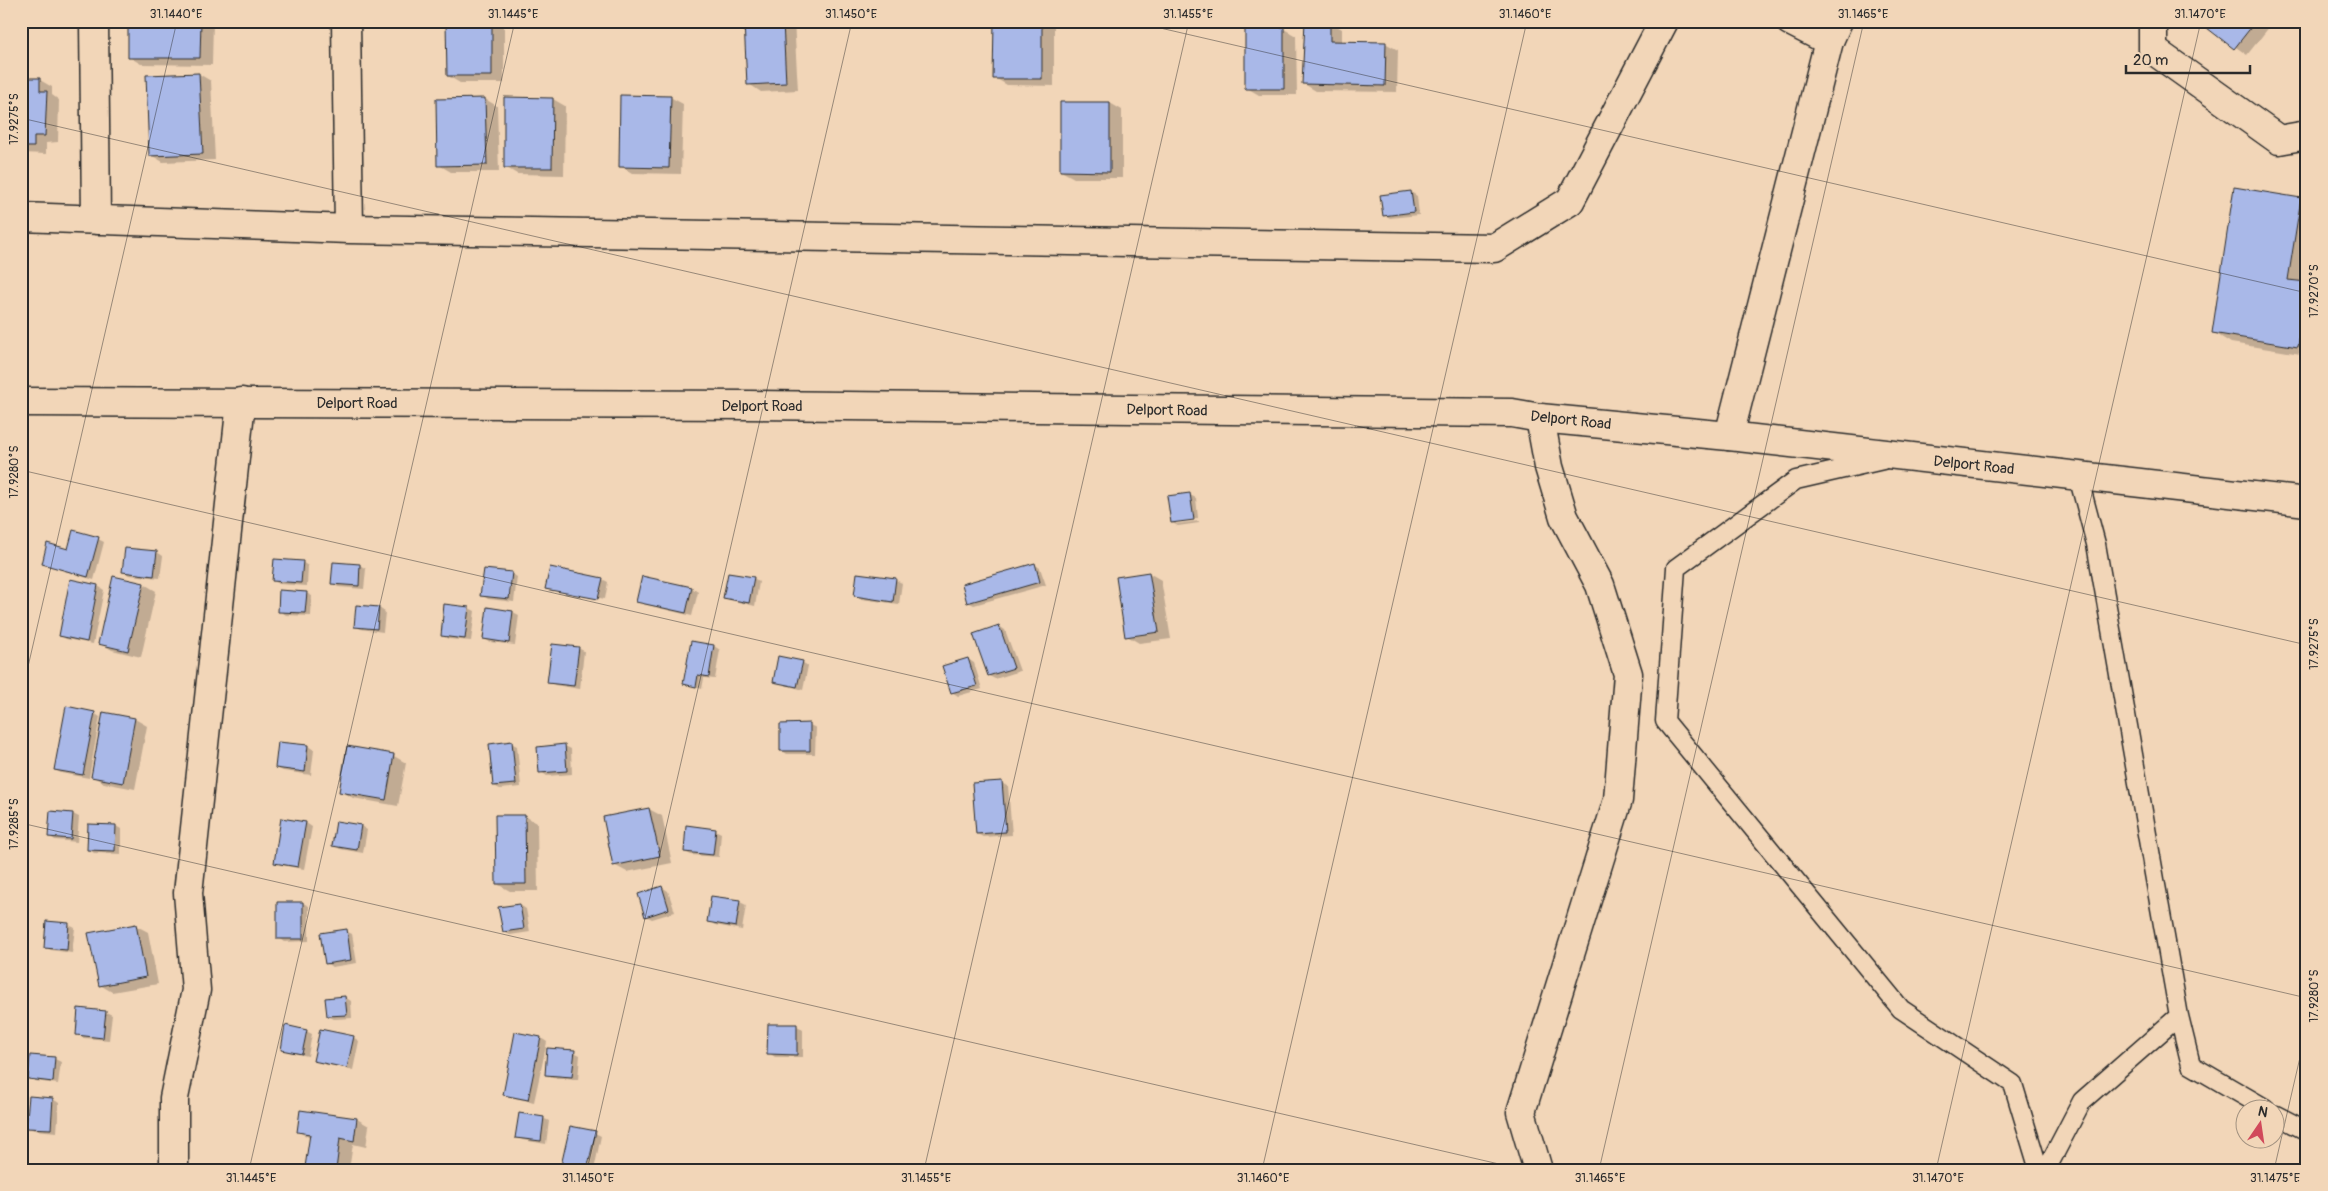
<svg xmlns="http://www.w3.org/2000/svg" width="2328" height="1191" font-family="Pangolin,sans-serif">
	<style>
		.shadow { fill: #0003 }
		.building { fill: #a9b8e8; stroke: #2b2b2b }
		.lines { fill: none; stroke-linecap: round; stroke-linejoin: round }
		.service-casing { stroke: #2b2b2b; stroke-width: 21 }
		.minor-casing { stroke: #2b2b2b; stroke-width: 31 }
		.tertiary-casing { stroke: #2b2b2b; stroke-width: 31 }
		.secondary-casing { stroke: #2b2b2b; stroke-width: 31 }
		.service { stroke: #f2d6b8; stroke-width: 18 }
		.minor { stroke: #f2d6b8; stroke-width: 28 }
		.tertiary { stroke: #f2d6b8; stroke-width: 28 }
		.secondary { stroke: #f2d6b8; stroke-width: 28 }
		.ticks { fill: none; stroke: #2b2b2b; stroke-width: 1; stroke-opacity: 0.45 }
		.labels { text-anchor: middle; stroke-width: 4; stroke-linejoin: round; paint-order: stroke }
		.street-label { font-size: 15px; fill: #2b2b2b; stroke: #f2d6b8 }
		.neatline { fill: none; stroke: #2b2b2b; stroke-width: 2 }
		.ticks-label { font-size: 12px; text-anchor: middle; fill: #2b2b2b }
	</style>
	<rect width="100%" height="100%" fill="#f2d6b8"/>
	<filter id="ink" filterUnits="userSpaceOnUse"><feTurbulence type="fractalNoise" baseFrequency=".02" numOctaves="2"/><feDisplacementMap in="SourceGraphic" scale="10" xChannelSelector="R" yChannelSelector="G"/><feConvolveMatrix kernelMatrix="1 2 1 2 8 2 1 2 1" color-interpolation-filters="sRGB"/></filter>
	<g filter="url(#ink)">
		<path class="shadow" d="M129,21H213L212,65L141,64L129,57Z
			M447,21H504V83H460L448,76Z
			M745,21H794L798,90L761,92L749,84Z
			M995,21H1054V86L1007,85L995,78Z
			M2200,21H2274L2247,55Z
			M1306,22H1330L1342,29V42L1385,43L1398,50L1397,92L1316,91L1304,84Z
			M1246,29H1284L1296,36L1297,95H1259L1247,88Z
			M199,74L211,81L215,160L163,162L151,155Z
			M21,79L40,80L52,87V95L59,100L58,142L46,143V154L21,153Z
			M670,97L683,104L681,174L632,173L620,166Z
			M485,99L497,106L499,172H451L439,165L437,100Z
			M553,99L565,106L564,175L517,174L505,167Z
			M1110,103L1122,110V178H1074L1061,171Z
			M1411,192L1417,196L1419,215L1390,218L1384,215Z
			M2301,199L2307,203V355L2231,343L2213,332Z
			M1190,495L1196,498L1198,518L1176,521V524L1199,521V523L1178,526L1172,523Z
			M98,539L104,542L94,580L43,564L68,550Z
			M126,549L157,552L163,556L160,578L129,575L123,572Z
			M302,562L308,566L307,586L279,584L273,580Z
			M1034,564L1040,568L1046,585L974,605L968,602Z
			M360,565L366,569L364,589L338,587L332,583Z
			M511,573L517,577L514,602L488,599L482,595Z
			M1149,573L1161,580L1171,639L1139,643L1127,636Z
			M643,577L692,588L698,592L692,616L644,604L638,601Z
			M754,578L759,582L755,606L730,600L724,597Z
			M602,579L608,582L605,599L552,589V591L547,588Z
			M896,580L902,583L899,604L861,599L856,596Z
			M71,581L98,586L104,590L93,644L66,639L60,635Z
			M144,584L156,591L141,657L112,650L100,643Z
			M306,593L312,596L311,616L286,615L280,611Z
			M357,606L379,608L385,612L383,632L361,629L355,626Z
			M469,608L475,611L471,641L448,639L442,635Z
			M488,609L513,612L519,615L515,645L490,642L484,639Z
			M999,626L1005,630L1020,671L995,679L989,676Z
			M714,646L720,650L715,679L704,678L702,689L685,684Z
			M578,648L584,651L580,689L555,685L549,682Z
			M968,659L974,663L982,689L958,696L952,692Z
			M802,662L808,666L803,690L774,681Z
			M94,713L100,717L89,778L61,773L55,770Z
			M135,719L147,726L135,789L104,783L92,776Z
			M810,725L816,728L815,754H787L781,750Z
			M279,743L308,746L314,750L311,775L283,771L277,768Z
			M511,743L517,746L521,787L500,789L494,786Z
			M565,746L571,749L572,774L547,776L541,772Z
			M394,756L406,763L398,806L353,798L341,791Z
			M1002,783L1008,786L1012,835L983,837L977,834Z
			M649,809L662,816L672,863L627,872L614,865L604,818Z
			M51,812L73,814L79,817L77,842L55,840L49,836Z
			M525,816L537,823L538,891H510L497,884Z
			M306,823L312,827L304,869L281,865L275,862Z
			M337,823L361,826L367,830L363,853L340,849L334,845Z
			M116,826L121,829V854L94,853L88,849Z
			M715,830L721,833L719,857L691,855L685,852Z
			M662,887L668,891L675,912L652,919L646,916Z
			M740,902L746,905L742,930L715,925L709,921Z
			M303,903L309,906V941L284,942L278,938Z
			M520,905L526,909L530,932L510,935L504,932Z
			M47,923L69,925L75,928L72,953L51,950L45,947Z
			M135,925L148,932L158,984L112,992L100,985Z
			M346,931L352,934L357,963L332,967L326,963Z
			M345,997L351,1001L352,1018L334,1019L328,1016Z
			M106,1012L112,1015L109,1040L83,1038L77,1034Z
			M797,1026L803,1029V1057H775L769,1053Z
			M306,1031L312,1034L308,1056L288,1052L282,1049Z
			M353,1037L359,1041L353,1070L320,1063L314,1060Z
			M541,1038L547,1042L534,1102L510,1097L504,1094Z
			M574,1052L580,1055L578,1080L552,1078L546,1075Z
			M32,1056L55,1059L61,1062L58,1084L35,1081L29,1078Z
			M30,1098L53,1099L59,1103L57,1132L34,1130L28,1127Z
			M543,1118L549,1121L546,1144L523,1140L517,1137Z
			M357,1119L369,1126L366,1147L353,1144L349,1170H312L306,1167L310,1138L299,1132Z
			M595,1133L601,1136L594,1170H561Z"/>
		<path class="building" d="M128,21H201L200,58H128Z
			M446,21H492V76H447Z
			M744,21H783L786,83L747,85Z
			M994,21H1042V79H993Z
			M1305,21H1330V41L1386,42L1385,86L1302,84Z
			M2198,21H2256L2234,49Z
			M1245,27H1284V89H1245Z
			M199,73L203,154L149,156L146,75Z
			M21,78H40V91H47L45,136H34V147H21Z
			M620,95L671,96L669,168L619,167Z
			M504,97L553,98L552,168H504Z
			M485,98L487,165L437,166L436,99Z
			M1060,102H1110V172L1060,171Z
			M2234,187L2301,198L2288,280L2307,282L2298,347L2212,333Z
			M1411,191L1414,212L1383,216L1380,195Z
			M1190,493L1194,520L1171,523L1167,496Z
			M73,530L99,537L88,577L42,564L47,543L68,549Z
			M125,548L157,551L154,576L122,572Z
			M274,559L303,561L301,583L272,581Z
			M333,562L360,564L359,586L331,584Z
			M1035,563L1040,582L967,603L962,584Z
			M550,567L603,578L598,599L545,589Z
			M484,569L512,572L509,599L480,596Z
			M1149,572L1159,632L1125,637L1116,577Z
			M728,573L754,577L749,603L723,598Z
			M857,573L896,578L893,602L854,596Z
			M113,576L144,583L128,651L98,644Z
			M642,576L692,587L686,613L636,602Z
			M70,579L98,585L87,642L59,636Z
			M279,590L307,592L305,613L278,612Z
			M444,604L469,607L465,639L441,636Z
			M356,605L379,607L377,629L354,627Z
			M487,607L513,611L509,643L483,639Z
			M999,625L1014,668L988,676L973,634Z
			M691,641L714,645L709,677L698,675L696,687L683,684Z
			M552,644L579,647L574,686L547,683Z
			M778,656L803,661L797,687L773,682Z
			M968,658L977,686L951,693L942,666Z
			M66,706L95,712L83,775L54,770Z
			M103,712L135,718L123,783L91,777Z
			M810,723V751H780V724Z
			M512,741L516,784L493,786L489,744Z
			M278,742L308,745L305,772L275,768Z
			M565,744L567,771L539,773L537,747Z
			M347,746L394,754L386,800L339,792Z
			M1002,781L1006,832L976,834L972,783Z
			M649,808L660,856L613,866L603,817Z
			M50,811L73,813L71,839L48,837Z
			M495,815H525L526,884H496Z
			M281,818L306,822L298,867L274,863Z
			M336,821L361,825L357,850L332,846Z
			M88,824L116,825L115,851L87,850Z
			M686,825L716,829L713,855L684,852Z
			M662,886L669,909L645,917L638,894Z
			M711,896L740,900L736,927L707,922Z
			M277,902H303V939H277Z
			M520,904L524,929L503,932L498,907Z
			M46,921L69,923L67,950L44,948Z
			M136,924L146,977L99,986L88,933Z
			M347,929L351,960L325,964L320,933Z
			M345,996L347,1015L327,1016L325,998Z
			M78,1008L106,1011L103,1038L76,1035Z
			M768,1024H797V1055L767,1054Z
			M285,1025L307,1030L302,1054L281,1050Z
			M320,1029L354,1036L347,1068L313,1061Z
			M515,1032L541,1037L528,1100L503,1095Z
			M547,1048L575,1050L572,1077L545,1075Z
			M30,1055L55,1057L53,1082L28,1079Z
			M29,1096L53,1098L51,1129L26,1128Z
			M300,1110L357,1118L354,1141L340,1138L336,1170L305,1167L310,1134L297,1132Z
			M519,1113L544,1117L541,1141L515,1138Z
			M570,1126L596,1131L587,1170H560Z"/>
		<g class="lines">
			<defs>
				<path id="service" d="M1883,460L1796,480L1676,568L1665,721L1901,1009L2013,1084L2039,1170
					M2179,1016L2191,1065L2265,1108
					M2276,1115L2307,1131
					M2046,1170L2082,1101L2179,1016L2096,544L2078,476"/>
				<path id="minor" d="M94,21L96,220
					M346,21L349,229
					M1790,21L1829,41
					M2153,21V50L2279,140L2307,135
					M21,217L349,229L1494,248L1570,201L1664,21
					M174,1170V1098L196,990L188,893L241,402
					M1538,1170L1521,1112L1618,800L1628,674L1600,585L1564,517L1549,467L1540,418"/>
				<path id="tertiary" d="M1729,436L1829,41L1838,21"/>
				<path id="secondary" d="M21,402L748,405L1512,413L1540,418L1729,436L2307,502"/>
			</defs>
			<use href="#service" class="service-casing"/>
			<use href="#minor" class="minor-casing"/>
			<use href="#tertiary" class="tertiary-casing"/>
			<use href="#secondary" class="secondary-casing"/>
			<use href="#service" class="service"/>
			<use href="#minor" class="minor"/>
			<use href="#tertiary" class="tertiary"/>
			<use href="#secondary" class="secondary"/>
		</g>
	</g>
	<path class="ticks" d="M1130,21L2307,293M21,118L2307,645M21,470L2307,998M21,697L177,21M21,823L1525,1170M249,1170L515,21M587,1170L852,21M924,1170L1189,21M1262,1170L1527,21M1599,1170L1864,21M1936,1170L2201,21M2274,1170L2307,1027"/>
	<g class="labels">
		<g class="street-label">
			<text x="357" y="408">Delport Road</text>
			<text x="762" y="411">Delport Road</text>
			<text transform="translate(1167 410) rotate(1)" y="5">Delport Road</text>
			<text transform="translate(1571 420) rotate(6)" y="5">Delport Road</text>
			<text transform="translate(1974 465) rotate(6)" y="5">Delport Road</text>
		</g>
	</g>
	<rect width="2328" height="1191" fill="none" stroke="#f2d6b8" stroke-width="55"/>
	<g transform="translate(2260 1124) rotate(13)"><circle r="24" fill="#f2d6b8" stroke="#a29280"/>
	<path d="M0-4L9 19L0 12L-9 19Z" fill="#d1495b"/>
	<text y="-8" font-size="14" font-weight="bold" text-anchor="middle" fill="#2b2b2b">N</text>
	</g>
	<path d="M2126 65v8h124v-8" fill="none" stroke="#2b2b2b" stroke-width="2.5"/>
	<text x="2133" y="65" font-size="15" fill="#2b2b2b" stroke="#f2d6b8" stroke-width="4" paint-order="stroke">20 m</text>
	<rect x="28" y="28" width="2272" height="1136" class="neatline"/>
	<g class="ticks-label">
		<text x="176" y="18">31.1440°E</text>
		<text x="513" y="18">31.1445°E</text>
		<text x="851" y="18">31.1450°E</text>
		<text x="1188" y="18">31.1455°E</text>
		<text x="1525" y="18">31.1460°E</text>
		<text x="1863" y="18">31.1465°E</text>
		<text x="2200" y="18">31.1470°E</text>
		<text transform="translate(14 119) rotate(-90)" y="4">17.9275°S</text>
		<text transform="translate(2314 291) rotate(-90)" y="4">17.9270°S</text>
		<text transform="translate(14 472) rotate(-90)" y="4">17.9280°S</text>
		<text transform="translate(2314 644) rotate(-90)" y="4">17.9275°S</text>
		<text transform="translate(14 824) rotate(-90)" y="4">17.9285°S</text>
		<text transform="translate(2314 996) rotate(-90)" y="4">17.9280°S</text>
		<text x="251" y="1182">31.1445°E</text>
		<text x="588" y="1182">31.1450°E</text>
		<text x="926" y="1182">31.1455°E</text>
		<text x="1263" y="1182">31.1460°E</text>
		<text x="1600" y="1182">31.1465°E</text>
		<text x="1938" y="1182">31.1470°E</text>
		<text x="2275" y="1182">31.1475°E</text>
	</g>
</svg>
